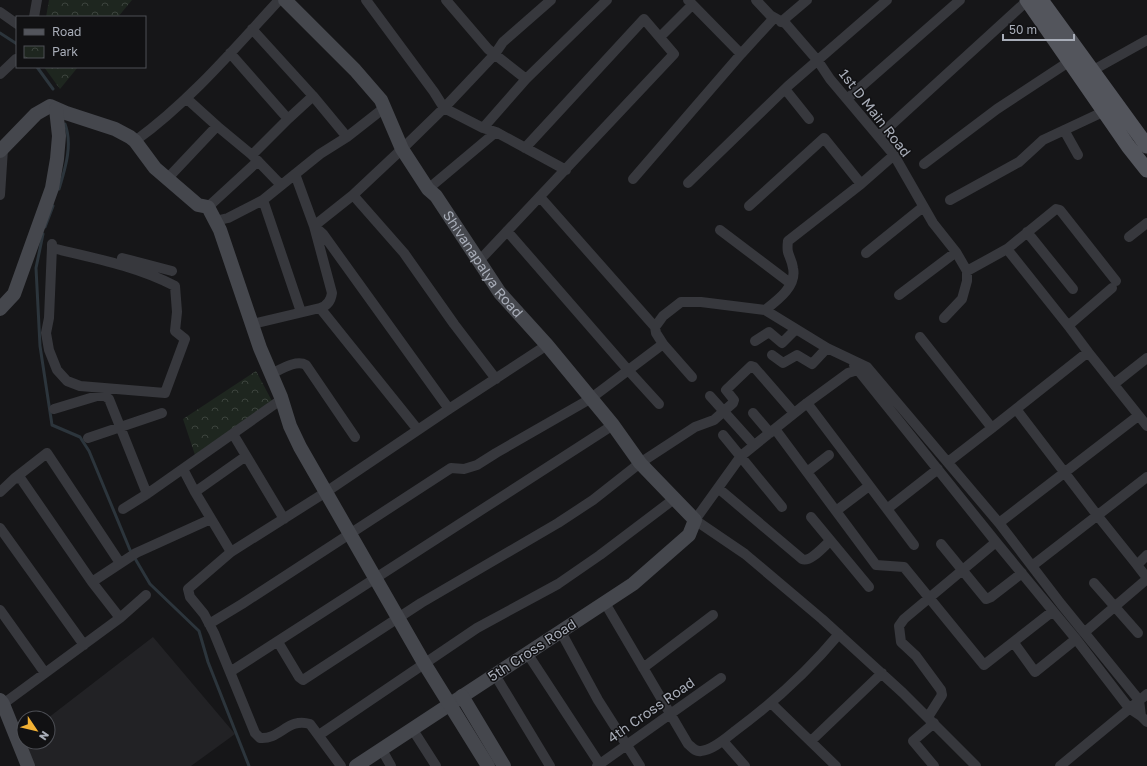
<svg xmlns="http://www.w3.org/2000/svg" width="1147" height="766" font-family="'Golos Text',sans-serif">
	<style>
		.built { fill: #222225 }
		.park { fill: url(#park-crowns) }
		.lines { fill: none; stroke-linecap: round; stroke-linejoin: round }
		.stream { stroke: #2c353c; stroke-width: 3 }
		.street { stroke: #37383d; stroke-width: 10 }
		.secondary { stroke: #45474d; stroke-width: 14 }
		.primary { stroke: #53555c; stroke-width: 15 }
		.labels { text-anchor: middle; stroke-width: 3; stroke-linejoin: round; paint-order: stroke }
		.street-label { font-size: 14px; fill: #a8adb8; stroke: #111113 }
	</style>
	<defs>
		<pattern id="park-crowns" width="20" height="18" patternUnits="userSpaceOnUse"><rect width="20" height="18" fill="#1e261f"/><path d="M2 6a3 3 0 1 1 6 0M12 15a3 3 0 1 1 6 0" fill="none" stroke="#3c433d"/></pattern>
	</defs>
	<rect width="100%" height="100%" fill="#161618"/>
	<path class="built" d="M153,637L235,734L191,766H34L25,742H48V718Z"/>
	<path class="park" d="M49,0H132L118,17H46Z
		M44,67H78L60,89Z
		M256,371L272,401L195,455L183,419Z"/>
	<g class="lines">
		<path class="stream" d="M0,33L17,44
			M37,67L53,89
			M59,189C65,169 73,145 65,124
			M45,227L53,206
			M43,234L36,268L40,346L52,425L80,437L89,451L130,550L150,584L199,631L208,662L249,766"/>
		<path class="street" d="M366,0L434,92L444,108L483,128L496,132L566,170
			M446,0L488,49L526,79
			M688,0L741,54
			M756,0L770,15L786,24L818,61L830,79L894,155L933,223L956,252L967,271V281L962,299L944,318
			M0,12L17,24
			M34,17L37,0
			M781,22L807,0
			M252,29L313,96L347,137
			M660,37L692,5
			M230,53L288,119
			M1088,73L1147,40
			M0,74L16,59
			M785,89L809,119
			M186,98L217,126L252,155L281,185
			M847,99L960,0
			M483,128L526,79L607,0
			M1064,130L1078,155
			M879,136L1028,0
			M135,141C189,102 234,49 279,0
			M252,155L288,119L313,96
			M924,164L997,109L1070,61
			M295,174L314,226L353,195L402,149L444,108L495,54L503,42L551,0
			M167,179L217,126
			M633,179L741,54L774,18
			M688,183L788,86L887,0
			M428,189L496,132
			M0,195L3,149
			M353,195L404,253L454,324L496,379
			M540,197L655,327
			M263,200L301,312
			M950,200L1019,162L1043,140L1105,111
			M749,206L824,138L861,184
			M208,207L258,161
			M215,221L228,218L263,200L320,154L347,137L384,108
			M314,226L323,234L449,409
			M314,226L332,293C331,300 327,306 320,308
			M720,230L790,283
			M507,231L628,370L659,404
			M1027,232L1073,289
			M1129,237L1147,223
			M52,248C94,258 137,266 175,286L177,312L175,331L185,339L165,393L80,386L67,381L57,370L49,350L46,333L49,318L52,247V244
			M1007,249L1070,328
			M866,253L923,207
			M122,258L172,271
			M479,261L674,54L644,19L525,148
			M967,271L1007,249L1056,209L1060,210L1116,281
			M899,295L956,252
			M765,310C778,300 797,286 793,268C791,255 786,256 788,241L861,184L894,155
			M253,324L320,308L418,430
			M920,337L992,428L948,462
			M755,341L769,332L782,343L796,329
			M663,344L692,377
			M1088,352L1070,328L1069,325L1112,288
			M772,355L783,363L797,355L812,364L827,348
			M854,365L996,542L1076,639L1129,708L1141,716L1147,722
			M867,367L848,373L807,403L741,456L695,520L745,554L822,619L903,693L976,766
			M271,374C280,370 296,359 306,365L355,437
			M1114,384L1147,358
			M710,396L754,445
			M807,403L887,509L938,469
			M54,409L97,396H105L109,399L147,494L282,399
			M1016,409L1097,515L1137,565
			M753,413L770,433
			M992,428L1088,352L1147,426
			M775,429L876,565L904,567L984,665L1053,611
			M233,434L284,519
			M723,435L782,507
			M88,438L162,413
			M183,469L195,492
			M807,472L829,455
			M15,478L47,453L120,563
			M718,488L802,559C810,563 824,546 830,541
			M0,492L15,478L21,479L92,582L120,618L3,704
			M123,509L147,494
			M887,509L914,545
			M836,511L869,486
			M811,517L869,587
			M999,523L1138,416
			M0,528L84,645
			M941,544L986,599L991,597L1022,573
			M231,552L195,492L246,456
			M1147,555L1137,565L1147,578
			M1032,566L1147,477
			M92,582L136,553L211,519
			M1094,583L1138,633
			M605,603L688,744C692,747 695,752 701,751C713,750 726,738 735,731C773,703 809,670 839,634
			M0,610L45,673
			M120,618L146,595
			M209,624L242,604L451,468L464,469L477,465L496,453L590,399L663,344L656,333L655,327L663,316L681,302H701L765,310L827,348L867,367L999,523L1061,604L1139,700L1141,716
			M561,632L598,700L640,766
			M1085,632L1147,579
			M278,642L299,677L303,680L421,603L558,523L593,500L640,463L695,427L714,420L733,403L734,400L726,390L728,388L751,366L754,367L794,413
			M1014,643L1035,672L1076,639
			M527,653L601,766
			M643,668L713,615
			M230,672L613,425
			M495,675L550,766
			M771,703L836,766
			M928,717L942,695L941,690L916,656L901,642L899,626L904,619L996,542
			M413,730L436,766
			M319,735L477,628L558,584L600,555L674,499
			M723,741L745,766
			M811,741L882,673
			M382,750L391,766
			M341,766L310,724C288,717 280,740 260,738L255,733L214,633L204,614L190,597L188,589L231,552L326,492L449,409L547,345
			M597,766L721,678
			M934,766L913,741L934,723
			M1060,766L1147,694"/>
		<g class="secondary">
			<path id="s1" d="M285,0L355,70L381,100L402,149L428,189L436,196L500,293L547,345L613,425L640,463L695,520L689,535L633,584L356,766"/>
			<path d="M0,151L36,114L50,106L66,113L115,129L130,137L135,141L155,168L198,205L208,207L220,230L260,348L281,397L290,426L300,447L424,663L488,766"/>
			<path d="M0,309L14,294L52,188L57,159L59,136L56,109"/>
			<path d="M462,696L504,766"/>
			<path d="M0,700L3,704L28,766"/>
		</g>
		<path class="primary" d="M1027,0L1128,146L1147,170
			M1041,0L1147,146"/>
	</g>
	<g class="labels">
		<g class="street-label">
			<text transform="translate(875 113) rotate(52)" y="5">1st D Main Road</text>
			<text dy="5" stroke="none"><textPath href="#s1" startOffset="333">Shivanapalya Road</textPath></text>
			<text transform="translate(532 650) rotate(-33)" y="5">5th Cross Road</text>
			<text transform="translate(651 710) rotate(-35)" y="5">4th Cross Road</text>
		</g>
	</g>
	<rect x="16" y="16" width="130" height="52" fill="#111113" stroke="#4d4f55"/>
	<rect x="24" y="29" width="20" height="6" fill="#53555c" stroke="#4d4f55"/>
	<text x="52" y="36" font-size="12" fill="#a8adb8">Road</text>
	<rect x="24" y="46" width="20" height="12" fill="url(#park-crowns)" stroke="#4d4f55"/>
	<text x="52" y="56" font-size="12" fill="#a8adb8">Park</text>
	<g transform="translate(36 730) rotate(125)"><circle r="19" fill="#111113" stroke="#4d4f55"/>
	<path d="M0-3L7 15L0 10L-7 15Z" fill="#f2b134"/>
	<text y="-6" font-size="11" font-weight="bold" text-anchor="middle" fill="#a8adb8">N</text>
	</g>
	<path d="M1003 34v6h71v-6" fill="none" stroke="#a8adb8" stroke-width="2"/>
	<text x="1009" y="34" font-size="12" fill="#a8adb8" stroke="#111113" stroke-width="3" paint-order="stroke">50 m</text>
</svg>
